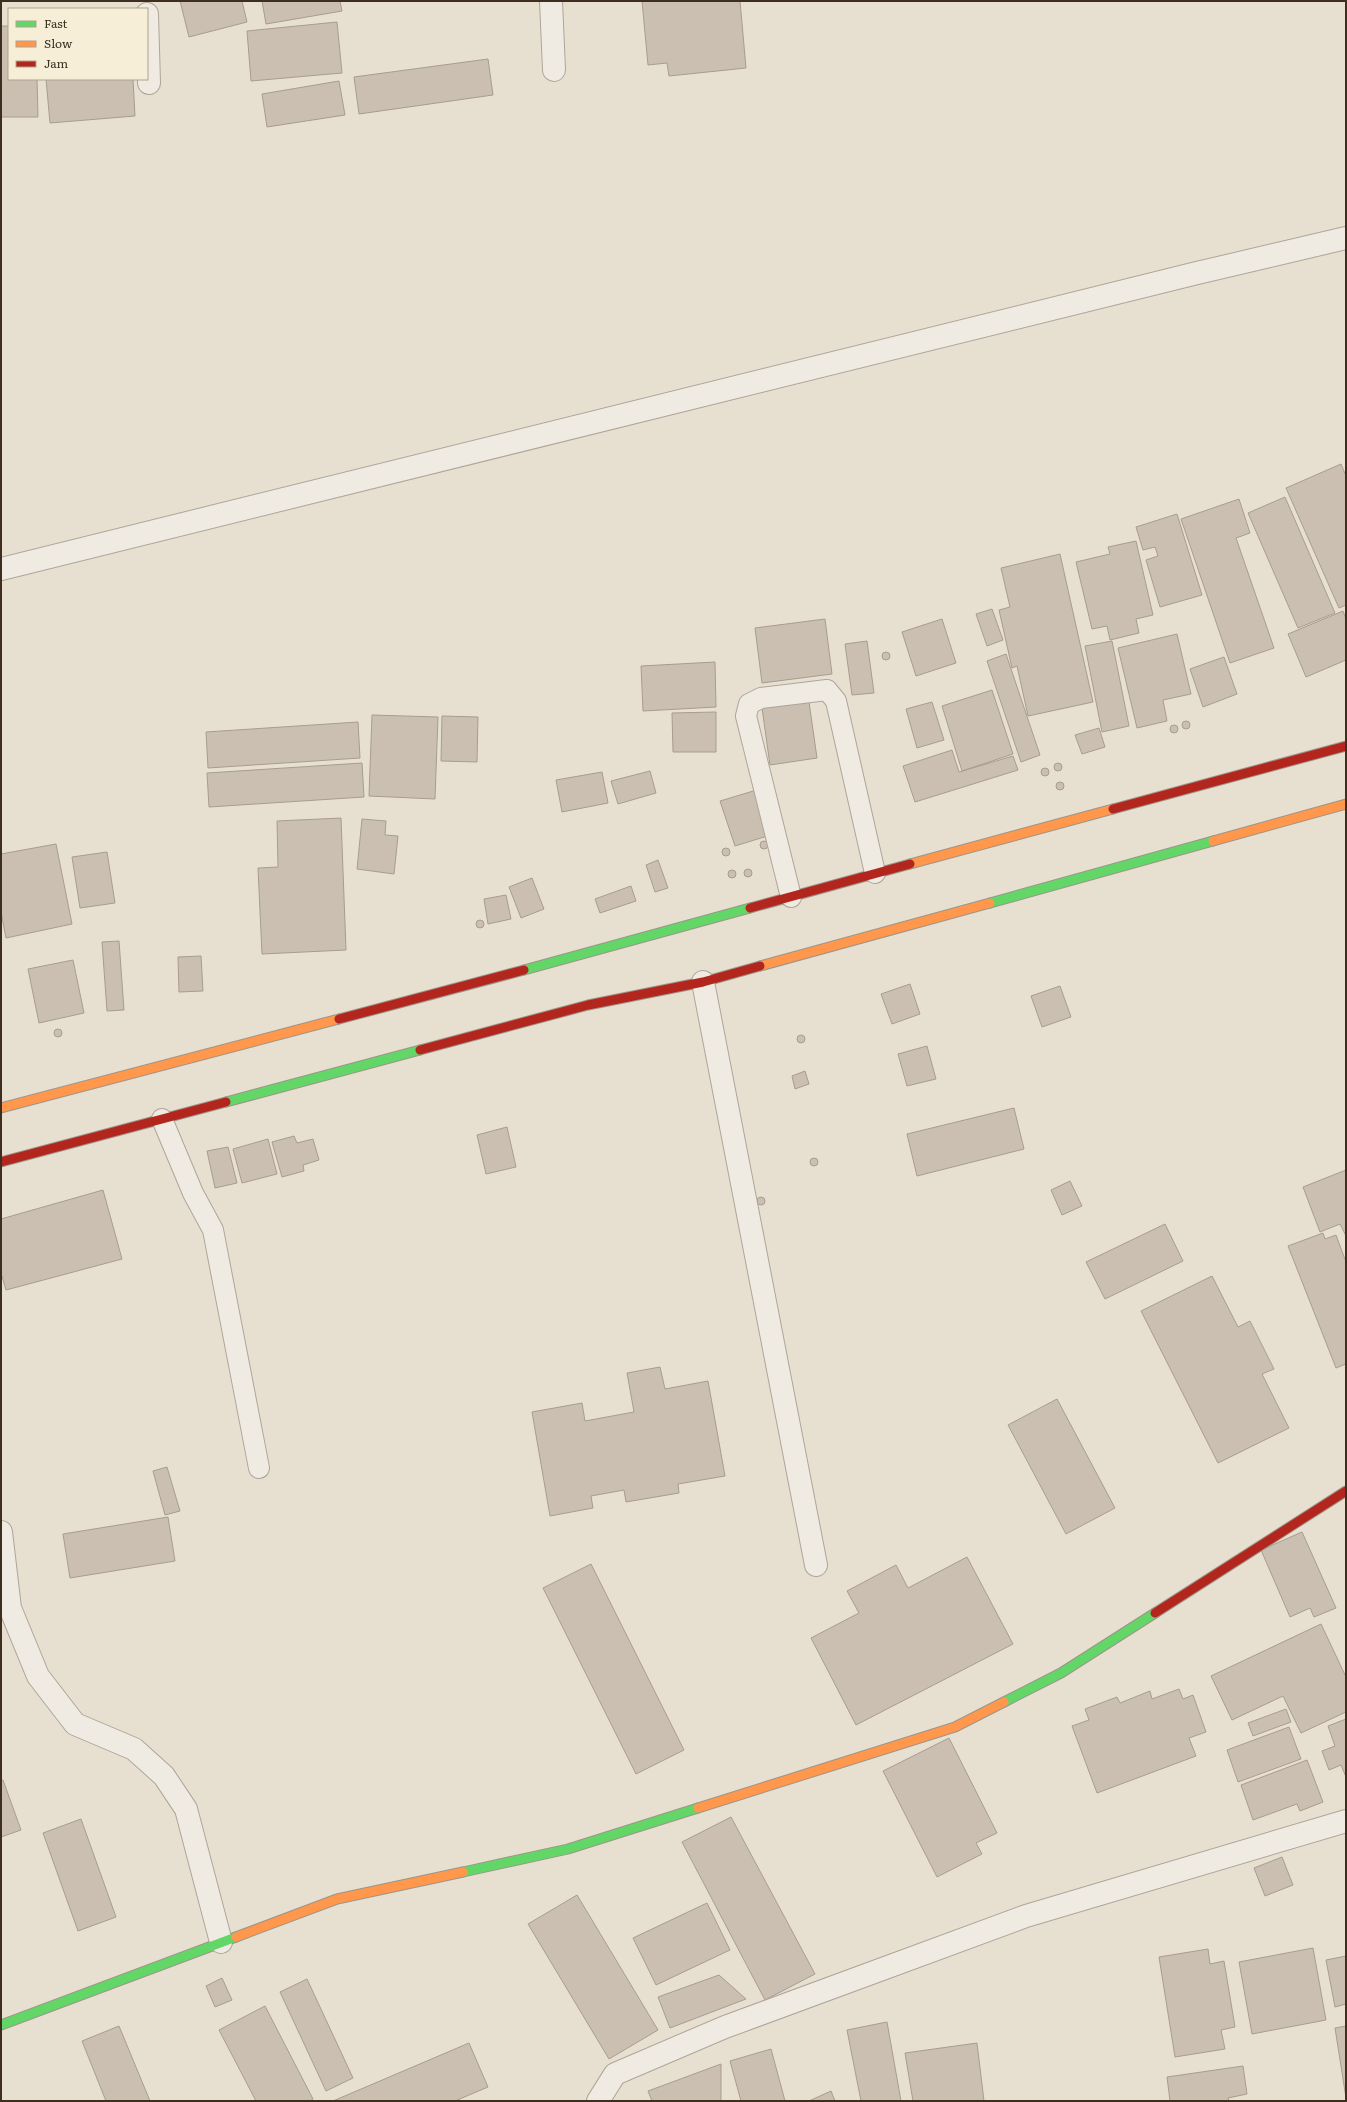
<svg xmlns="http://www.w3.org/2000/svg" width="1347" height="2102" font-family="Literata,serif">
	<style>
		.building { fill: #cbbfb2; stroke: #a89c90 }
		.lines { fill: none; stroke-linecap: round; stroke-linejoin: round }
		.lane-casing { stroke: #ada599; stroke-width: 22 }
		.street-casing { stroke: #ada599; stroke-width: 24 }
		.fast-casing { stroke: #9c958a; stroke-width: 11 }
		.slow-casing { stroke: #9c958a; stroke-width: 11 }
		.jam-casing { stroke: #9c958a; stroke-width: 11 }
		.lane { stroke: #efebe3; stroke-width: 20 }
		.street { stroke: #efebe3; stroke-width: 22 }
		.fast { stroke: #63d668; stroke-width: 9 }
		.slow { stroke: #ff974d; stroke-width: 9 }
		.jam { stroke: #b3261e; stroke-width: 9 }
	</style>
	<rect width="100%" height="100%" fill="#e7e0d1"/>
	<path class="building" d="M180,1H242L247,22L189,37Z
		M262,1H340L342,11L266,24Z
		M642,1H740L746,68L669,76L667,63L648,65Z
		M337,22L342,73L251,81L247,31Z
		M1,26H9V79H37L38,117H1Z
		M488,59L493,95L359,114L354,77Z
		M46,79H133L135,116L50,123Z
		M339,81L345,115L267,127L262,94Z
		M1341,464L1346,476V605L1339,608L1286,488Z
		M1285,497L1335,613L1298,628L1248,513Z
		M1239,499L1250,533L1236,538L1274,648L1230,663L1181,519Z
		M1177,514L1202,595L1160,607L1146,560L1158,556L1155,547L1143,550L1136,527Z
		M1136,541L1153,615L1136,619L1139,633L1110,640L1107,626L1092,629L1076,562L1110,554L1108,547Z
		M1060,554L1093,702L1028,716L1017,666L1012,668L999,610L1010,607L1001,568Z
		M992,609L1003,640L987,646L976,614Z
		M1343,611L1346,619V660L1306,677L1288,634Z
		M825,619L832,674L762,683L755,628Z
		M942,619L956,663L916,676L902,632Z
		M1177,634L1191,694L1163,700L1167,721L1137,728L1118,648Z
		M867,641L874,693L852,695L845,644Z
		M1112,641L1129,726L1102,732L1085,646Z
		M882 656a4 4 0 1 1 8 0a4 4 0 1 1-8 0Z
		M1006,654L1040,755L1021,762L987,661Z
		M1224,657L1237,694L1203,707L1190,669Z
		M715,662L716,707L643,711L641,666Z
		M992,690L1013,754L962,771L942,706Z
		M809,702L817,758L770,765L762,708Z
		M932,702L944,740L917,748L906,709Z
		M716,712V752H673L672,713Z
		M372,715L438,717L435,799L369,796Z
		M442,716L478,717L477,762L441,761Z
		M1182 725a4 4 0 1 1 8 0a4 4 0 1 1-8 0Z
		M358,722L360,758L208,768L206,732Z
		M1170 729a4 4 0 1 1 8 0a4 4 0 1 1-8 0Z
		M1099,728L1105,747L1082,754L1075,735Z
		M952,750L959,772L1013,756L1018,770L915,802L903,766Z
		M1054 767a4 4 0 1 1 8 0a4 4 0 1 1-8 0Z
		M362,763L364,797L209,807L207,773Z
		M1041 772a4 4 0 1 1 8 0a4 4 0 1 1-8 0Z
		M650,771L656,793L618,804L611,781Z
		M602,772L608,803L562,812L556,780Z
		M1056 786a4 4 0 1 1 8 0a4 4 0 1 1-8 0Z
		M760,789L774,834L735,846L720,801Z
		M341,818L346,950L262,954L258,868L278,867L277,821Z
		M362,819L386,821L385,835L398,836L394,874L357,869Z
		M760 845a4 4 0 1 1 8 0a4 4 0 1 1-8 0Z
		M56,844L72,924L6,938L1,912V854Z
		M722 852a4 4 0 1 1 8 0a4 4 0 1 1-8 0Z
		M107,852L115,903L80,908L72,857Z
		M658,860L668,888L655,892L646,865Z
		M744 873a4 4 0 1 1 8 0a4 4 0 1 1-8 0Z
		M728 874a4 4 0 1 1 8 0a4 4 0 1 1-8 0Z
		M532,878L544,909L521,918L509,887Z
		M631,886L636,901L600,913L595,899Z
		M506,895L511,919L488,924L484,899Z
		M476 924a4 4 0 1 1 8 0a4 4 0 1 1-8 0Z
		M119,941L124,1010L107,1011L102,942Z
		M201,956L203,991L179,992L178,957Z
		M73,960L84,1013L39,1023L28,969Z
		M910,984L920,1014L892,1024L881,994Z
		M1060,986L1071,1017L1042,1027L1031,996Z
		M54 1033a4 4 0 1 1 8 0a4 4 0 1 1-8 0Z
		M797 1039a4 4 0 1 1 8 0a4 4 0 1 1-8 0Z
		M927,1046L936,1079L907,1086L898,1054Z
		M805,1071L809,1084L795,1089L792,1076Z
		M1014,1108L1024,1149L917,1176L907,1134Z
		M507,1127L516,1167L486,1174L477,1135Z
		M294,1136L297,1143L313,1139L319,1160L303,1165L304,1171L282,1177L272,1142Z
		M268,1139L277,1174L242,1183L233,1149Z
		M228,1147L237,1183L215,1188L207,1151Z
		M810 1162a4 4 0 1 1 8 0a4 4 0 1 1-8 0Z
		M1346,1170V1236L1340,1224L1320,1232L1303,1187Z
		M1070,1181L1082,1206L1062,1215L1051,1190Z
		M103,1190L122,1259L6,1290L1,1273V1219Z
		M757 1201a4 4 0 1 1 8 0a4 4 0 1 1-8 0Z
		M1165,1224L1183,1261L1105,1299L1086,1262Z
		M1323,1233L1325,1239L1336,1235L1346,1262V1364L1336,1368L1288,1246Z
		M1212,1276L1238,1327L1250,1321L1274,1369L1262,1374L1289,1428L1218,1463L1141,1311Z
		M660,1367L665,1389L708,1381L725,1476L678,1484L679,1493L626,1502L624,1490L591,1496L593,1508L550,1516L532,1412L582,1403L585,1421L634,1412L627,1373Z
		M1057,1399L1115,1508L1066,1534L1008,1425Z
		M167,1467L180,1511L165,1515L153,1471Z
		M168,1517L175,1561L70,1578L63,1534Z
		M1302,1532L1336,1608L1314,1617L1310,1608L1290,1617L1261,1550Z
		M967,1557L1013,1644L856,1725L811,1638L859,1613L847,1591L896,1565L908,1588Z
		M591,1564L684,1750L636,1774L543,1588Z
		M1321,1624L1346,1677V1712L1301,1733L1283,1696L1232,1720L1211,1676Z
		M1179,1689L1183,1699L1193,1695L1206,1732L1189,1738L1196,1756L1097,1793L1072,1726L1089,1720L1085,1709L1117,1697L1120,1703L1150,1691L1152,1699Z
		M1286,1709L1291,1722L1253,1736L1248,1723Z
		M1346,1719V1777L1341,1765L1329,1770L1322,1751L1335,1746L1328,1726Z
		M1289,1727L1301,1759L1238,1782L1227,1750Z
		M949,1738L997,1833L976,1843L982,1854L937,1877L883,1771Z
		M1307,1760L1323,1802L1300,1811L1297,1804L1253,1820L1241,1785Z
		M3,1780L21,1830L1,1837V1781Z
		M731,1817L815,1974L765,2000L682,1842Z
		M81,1819L116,1917L78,1931L43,1833Z
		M1282,1857L1293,1885L1265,1896L1254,1868Z
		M577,1895L658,2030L609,2059L528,1924Z
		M707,1903L730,1950L656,1985L633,1938Z
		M1313,1948L1326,2020L1252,2034L1239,1962Z
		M1208,1949L1210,1964L1224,1961L1235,2027L1221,2030L1225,2049L1175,2057L1159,1957Z
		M1346,1956V2004L1335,2007L1326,1960Z
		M719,1975L746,1999L670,2028L658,1997Z
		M222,1978L232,2000L215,2007L206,1986Z
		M307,1979L353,2078L326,2091L280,1992Z
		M265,2006L313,2099L310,2101H256L219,2030Z
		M887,2022L901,2101H861L847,2030Z
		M119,2026L150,2101H106L82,2041Z
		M1346,2026V2098L1335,2028Z
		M469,2043L488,2087L455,2101H333Z
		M977,2043L984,2101H913L905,2053Z
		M771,2049L785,2101H741L730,2061Z
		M721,2064V2101H652L648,2091Z
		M1243,2066L1247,2094L1228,2098L1229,2101H1170L1167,2077Z
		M831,2091L835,2101H809Z"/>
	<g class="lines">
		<defs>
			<path id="lane" d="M791,897L746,716L749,704L761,698L827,690L836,701L875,873
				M162,1119L193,1193L213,1230L259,1468"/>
			<path id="street" d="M551,1L554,70
				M147,14L149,83
				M1,569L1197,273L1346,238
				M703,982L816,1565
				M1,1532L10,1608L38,1676L75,1724L134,1749L164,1776L186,1809L221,1942
				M598,2101L615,2074L725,2027L1026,1916L1346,1821"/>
			<path id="fast" d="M990,903L1213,841
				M524,970L750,908
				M226,1102L420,1050
				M1004,1702L1061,1673L1155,1613
				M463,1872L568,1849L698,1808
				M1,2025L236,1937"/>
			<path id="slow" d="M1213,841L1346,804
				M910,864L1113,809
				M760,966L990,903
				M1,1108L339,1019
				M698,1808L955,1727L1004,1702
				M236,1937L337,1899L463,1872"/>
			<path id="jam" d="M1113,809L1346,746
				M750,908L910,864
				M339,1019L524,970
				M420,1050L588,1005L703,982L760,966
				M1,1162L226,1102
				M1155,1613L1346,1491"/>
		</defs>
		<use href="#lane" class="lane-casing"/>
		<use href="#street" class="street-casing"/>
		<use href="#fast" class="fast-casing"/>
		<use href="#slow" class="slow-casing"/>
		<use href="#jam" class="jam-casing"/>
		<use href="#lane" class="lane"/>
		<use href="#street" class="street"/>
		<use href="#fast" class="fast"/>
		<use href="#slow" class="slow"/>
		<use href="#jam" class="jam"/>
	</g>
	<rect width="1347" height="2102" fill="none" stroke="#3d2e20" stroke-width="4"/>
	<rect x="8" y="8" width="140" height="72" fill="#f7eed8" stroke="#ada18e"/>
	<rect x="16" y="21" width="20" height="6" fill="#63d668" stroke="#ada18e"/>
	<text x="44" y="28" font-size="12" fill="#3d2e20">Fast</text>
	<rect x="16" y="41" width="20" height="6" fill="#ff974d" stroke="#ada18e"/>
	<text x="44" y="48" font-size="12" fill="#3d2e20">Slow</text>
	<rect x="16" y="61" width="20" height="6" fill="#b3261e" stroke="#ada18e"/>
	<text x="44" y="68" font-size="12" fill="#3d2e20">Jam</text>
</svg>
